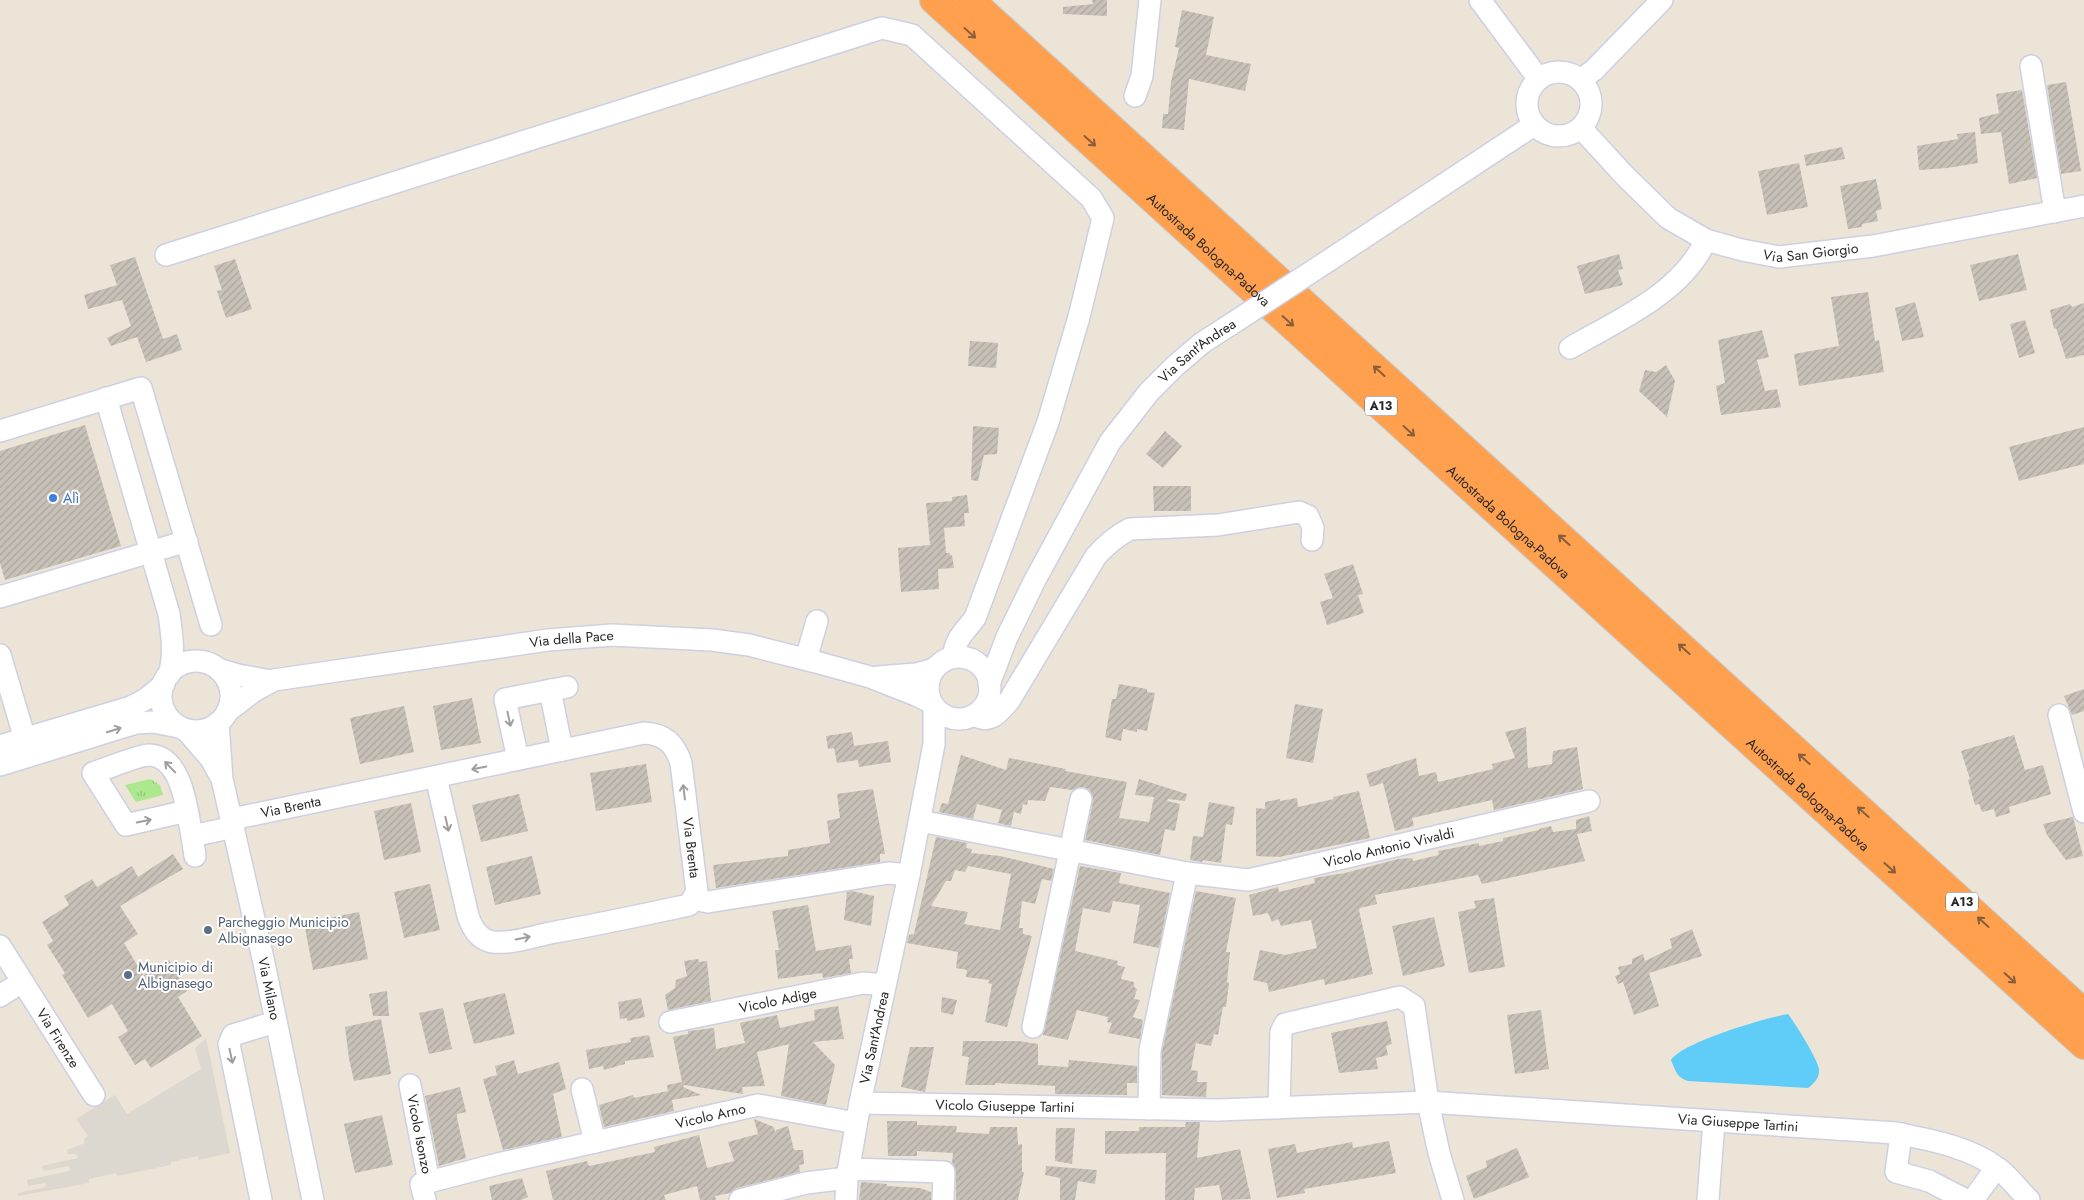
<svg xmlns="http://www.w3.org/2000/svg" width="2084" height="1200" font-family="Jost,sans-serif">
	<style>
		.grass { fill: url(#grass-tufts) }
		.plaza { fill: #dcd7cf }
		.water { fill: #60ccf8 }
		.building { fill: url(#building-hatch); fill-rule: evenodd }
		.lines { fill: none; stroke-linecap: round; stroke-linejoin: round }
		.minor-casing { stroke: #cdd0e3; stroke-width: 24 }
		.highway-casing { stroke: #c7c7c7; stroke-width: 30 }
		.minor { stroke: #fff; stroke-width: 21 }
		.highway { stroke: #ffa04f; stroke-width: 28 }
		.minor-bridge-casing { stroke: #cdd0e3; stroke-width: 24; stroke-linecap: butt }
		.minor-bridge { stroke: #fff; stroke-width: 21 }
		.oneway { stroke: #895e3a }
		.oneway2 { stroke: #9e9e9e }
		.shop-dot { fill: #3f7fe0; stroke: #fff; stroke-width: 2 }
		.service-dot { fill: #5c6f8a; stroke: #fff; stroke-width: 2 }
		.labels { text-anchor: middle; stroke-width: 4; stroke-linejoin: round; paint-order: stroke }
		.shield { fill: #fff; stroke: #686868; stroke-width: 1 }
		.shield-label { font-size: 12px; font-weight: bold; fill: #282828 }
		.street-label { font-size: 14px; fill: #282828; stroke: #fff }
		.shop-label { font-size: 14px; fill: #366cbe; stroke: #fff; text-anchor: start }
		.service-label { font-size: 14px; fill: #4e5e75; stroke: #fff; text-anchor: start }
	</style>
	<defs>
		<pattern id="grass-tufts" width="24" height="20" patternUnits="userSpaceOnUse" patternTransform="scale(1.25)"><rect width="24" height="20" fill="#abe88e"/><path d="M3 7l-1-3M5 7V3M7 7l1-3M15 17l-1-3M17 17v-4M19 17l1-3" fill="none" stroke="#93c77a"/></pattern>
		<pattern id="building-hatch" width="6" height="6" patternUnits="userSpaceOnUse" patternTransform="scale(1.25)"><rect width="6" height="6" fill="#c7c1b8"/><path d="M-1 1l2-2M0 6l6-6M5 7l2-2" fill="none" stroke="#aba69e"/></pattern>
	</defs>
	<rect width="100%" height="100%" fill="#ece4d7"/>
	<path class="grass" d="M150,779L160,785L163,795L136,802L125,785Z"/>
	<path class="plaza" d="M206,1038L230,1153L198,1160V1156L171,1162V1165L117,1176L116,1173L89,1179V1183L18,1196V1193L46,1187L45,1183L28,1186L27,1180L70,1171L69,1166L43,1171L42,1166L78,1158L76,1154H68L67,1150L85,1143L84,1139L88,1136L76,1119L115,1095L127,1114L201,1069L195,1048Z"/>
	<path class="water" d="M1788,1014C1796,1025 1816,1056 1819,1069C1820,1077 1814,1084 1808,1088L1688,1081C1677,1078 1675,1070 1671,1060C1683,1042 1765,1018 1788,1014Z"/>
	<path class="building" d="M1092,0H1107V16L1063,14V7L1093,4Z
		M1182,10L1214,17L1206,55L1251,64L1245,91L1189,79L1184,130L1162,128L1163,114H1168L1171,82L1179,48L1175,47Z
		M2066,82L2081,171L2061,174L2047,85Z
		M2022,90L2037,178L2009,184L2001,132L1981,134L1979,118L1999,113L1996,94Z
		M1975,132L1978,163L1947,168L1919,170L1917,146L1958,139L1957,134Z
		M1842,147L1845,159L1806,166L1804,155Z
		M1799,163L1808,207L1767,215L1758,171Z
		M1876,179L1882,209L1876,211L1878,221L1862,224V227L1848,229L1840,186Z
		M1619,254L1623,269L1618,270L1623,285L1585,294L1577,266Z
		M2018,254L2027,290L1979,301L1970,265Z
		M135,257L163,339L177,334L182,350L146,362L137,337L111,346L107,338L131,326L122,300L88,309L84,295L117,285L110,265Z
		M235,259L252,309L226,318L217,291L222,290L214,266Z
		M1868,292L1875,341L1879,340L1884,372L1799,386L1794,354L1839,346L1831,297Z
		M1915,302L1924,337L1902,341L1895,308Z
		M2084,303V355L2066,359L2056,328L2054,329L2050,310L2070,304L2072,307Z
		M2025,320L2035,353L2019,358L2010,324Z
		M1762,330L1769,357L1757,360L1765,391L1777,389L1781,407L1721,415L1716,386L1725,383L1718,340Z
		M970,341L998,343L996,368L968,366Z
		M1666,365L1675,381L1667,417L1639,391L1645,370L1656,372Z
		M85,425L121,546L5,580L0,563V451Z
		M973,426L999,428L997,454L984,455L978,481L971,480Z
		M2084,427V464L2019,481L2009,447Z
		M1165,431L1182,446L1163,468L1146,454Z
		M1153,486H1191V511H1154Z
		M967,495L969,513H964L965,526L944,528L946,553H950V556L952,555L954,568L938,569L939,589L901,592L898,548L930,545L926,503L952,501V497Z
		M1353,564L1363,594L1358,595L1364,613L1327,625L1320,602L1333,598L1324,574Z
		M1119,684L1147,689V692L1155,693L1147,731L1137,729V732L1123,729L1121,741L1105,737L1112,699H1116Z
		M2084,689V711L2072,715L2064,696Z
		M472,698L481,743L441,750L433,706Z
		M1295,704L1323,709L1313,763L1286,758Z
		M404,706L414,752L360,764L350,718Z
		M1526,727L1528,768L1552,764L1553,751L1577,747L1583,789L1494,810L1492,800L1412,818L1414,826L1395,831L1383,783L1370,787L1366,774L1416,758L1419,776L1436,772L1438,782L1493,769L1492,764L1515,758L1505,732Z
		M852,732L854,746L888,741L891,762L859,767L858,760L837,763L834,748L828,749L826,736Z
		M2014,735L2025,770L2043,765L2051,794L2009,807L2010,813L1996,817L1994,809L1982,812L1979,804L1975,805L1968,780L1970,779L1961,751Z
		M961,755L1006,770L1009,758L1066,769L1065,771L1127,782L1119,818L1149,822L1154,797L1135,795L1139,779L1187,794L1185,801L1168,799L1167,801L1180,804L1175,831L1165,829L1160,855L1085,840L1093,801L1090,790L1083,787L1072,790L1050,787L1045,801L1028,800L1027,805L1023,804L1021,814L1014,812L1011,826L998,823L1002,810L977,804L973,819L939,812L942,803L948,804Z
		M646,764L652,802L596,811L590,773Z
		M873,789L885,854H880V862L716,888L713,865L788,856V850L830,843L827,821L840,818L837,794Z
		M1359,791L1370,838L1279,857L1256,856V808L1265,809V802L1280,799V801L1297,798L1298,807L1334,799L1333,797Z
		M519,794L528,831L481,842L472,805Z
		M1209,802L1235,807L1232,825L1226,824L1221,863L1203,860L1202,862L1190,860L1193,836L1203,837Z
		M411,803L421,852L384,860L374,811Z
		M1589,816L1592,831L1577,834L1585,861L1482,884L1478,875L1375,895L1377,904L1360,908L1359,910L1373,974L1325,985L1324,979L1269,992L1267,983L1253,980L1260,950L1285,955L1317,948L1311,920L1281,926L1278,919L1272,922L1268,913L1253,916L1249,895L1278,887L1279,892L1315,883L1314,878L1345,873L1398,859L1412,858L1413,861L1439,855L1438,851L1479,843V846L1503,841V838L1539,830V829L1551,826L1553,832L1576,829V820Z
		M2073,817L2083,856L2066,860L2047,835L2043,824Z
		M936,837L967,843L966,848L972,849L971,853L1000,856L1054,869L1051,881L1042,879L1035,904L1022,901L1019,928H1023V934L1032,936L1007,1027L985,1022L992,984L988,983L989,980L966,977L967,970L956,968L958,952L907,943L909,935L914,934ZM968,866L1011,874L1000,930L964,924L968,912L931,906L946,881H951L955,870L965,872Z
		M173,854L183,869L120,906L138,934L124,943L143,975L169,960L187,991L178,997L202,1036L151,1068L145,1059L135,1065L118,1037L128,1031L112,1004L88,1018L62,975L65,973L47,945L53,941L42,922L69,905L64,896L92,879L97,887L132,866L138,877Z
		M532,856L541,894L495,905L486,867Z
		M1080,866L1121,873L1119,883L1170,893L1159,948L1133,943L1140,905L1113,901L1110,913L1083,908L1075,951L1118,961L1117,965L1125,967L1121,979L1134,982V987L1137,989L1134,999L1140,1000L1133,1017L1143,1020L1140,1039L1108,1033L1112,1023L1107,1022L1108,1017L1077,1010L1068,1040L1043,1035Z
		M430,884L440,930L404,938L394,892Z
		M852,891L874,896L871,926L844,920L847,892Z
		M1196,891L1236,898L1226,952H1230L1227,982L1229,983L1226,1007H1223L1218,1035L1214,1034L1211,1046L1196,1043L1191,1070L1198,1071L1197,1082H1207L1206,1097L1162,1095V1051Z
		M1494,898L1505,967L1469,973L1458,912L1476,908L1474,901Z
		M808,905L816,951L851,945L853,959H849L851,973L823,978L822,973L778,979L775,950H779L772,911Z
		M359,912L368,959L313,970L304,923Z
		M1434,917L1445,966L1403,976L1392,926Z
		M1692,929L1702,956L1649,973L1659,1006L1634,1015L1623,982L1618,984L1615,976L1620,974L1618,967L1632,964V959L1643,954L1645,961L1672,948L1670,939Z
		M698,959L699,962L707,961L711,1001L668,1010L665,995L675,988L676,980L687,976L684,961Z
		M387,991L389,1016H373L369,994Z
		M505,993L515,1034L474,1044L463,1003Z
		M942,997L957,1000L953,1015L941,1012Z
		M641,998L645,1017L627,1021V1018L620,1019L618,1002Z
		M838,1006L844,1039L813,1042L835,1065L826,1105L781,1096L789,1044L757,1052L765,1086L742,1087L743,1094L684,1085L683,1087L701,1095L672,1100L674,1111L604,1127L599,1105L633,1095L634,1098L668,1091L667,1085L682,1082L673,1037L688,1034V1031L714,1028L716,1049L745,1043L740,1023L777,1015L780,1028L815,1020L814,1010Z
		M443,1008L452,1049L429,1054L419,1013Z
		M1541,1010L1549,1069L1515,1074L1507,1015Z
		M381,1019L391,1074L354,1081L349,1059L345,1027Z
		M1387,1021L1392,1044L1386,1046L1388,1055L1376,1058L1378,1069L1339,1073L1331,1033Z
		M649,1035L654,1057L625,1061V1064L604,1070L603,1066L589,1069L586,1050L631,1042L630,1038Z
		M963,1041H1019L1038,1044V1065L1068,1067L1069,1060L1137,1066V1083H1127V1095L1055,1094V1086L995,1083V1085H965L969,1057L962,1056Z
		M910,1047H934L925,1092L901,1087Z
		M514,1060L518,1074L559,1062L566,1089L553,1094L562,1137L503,1150L483,1079L497,1075L495,1066Z
		M460,1087L466,1112L457,1114V1118L466,1158L439,1166L425,1096Z
		M382,1115L393,1165L355,1173L344,1124Z
		M754,1119L774,1127L775,1133L776,1130L788,1126L794,1150H803L804,1164L799,1165L800,1172L737,1188L730,1193L715,1196L716,1200H700L697,1186L664,1195L666,1200H553L546,1171L587,1161L589,1166L655,1152L654,1147L699,1135L707,1168L734,1161L728,1142L758,1134Z
		M887,1121H917V1125L957,1126L956,1132L989,1134L990,1127H1017L1018,1145L1022,1144V1172H1024L1018,1200H956V1172L952,1162L953,1153L917,1151V1156H888Z
		M1186,1122H1200L1197,1158L1240,1149L1251,1199L1222,1200L1219,1185L1195,1188L1194,1200H1165L1166,1153L1105,1154V1131H1139V1127H1185Z
		M1056,1128H1075L1072,1164L1055,1161Z
		M1389,1141L1396,1173L1304,1189L1305,1193L1277,1198L1268,1149L1295,1144L1297,1153L1352,1142L1353,1148Z
		M1517,1148L1529,1177L1474,1199L1466,1176L1487,1167L1486,1161Z
		M1046,1166L1097,1170L1095,1184L1078,1181L1075,1200H1060V1178L1045,1175Z
		M522,1178L528,1197L521,1200H492L489,1186Z
		M861,1182L887,1184V1186L920,1188L931,1192V1200H859Z"/>
	<g class="lines">
		<defs>
			<g id="minor">
				<path d="M1480,0L1538,78"/>
				<path d="M2031,66L2055,212"/>
				<circle cx="1559" cy="104" r="32"/>
				<path d="M1580,80L1594,70L1662,0"/>
				<path d="M1135,96L1142,76L1150,0"/>
				<path id="s1" d="M1581,128L1625,176L1668,218L1706,240L1742,250L1779,257L1873,246L2084,206"/>
				<path d="M166,255L882,28L912,35L1091,198L1103,218L1079,317L1048,422L975,618C966,630 953,641 954,657"/>
				<path d="M1328,261L1534,125"/>
				<path d="M1570,348C1618,320 1681,294 1706,240"/>
				<path d="M106,398L169,614C172,635 175,655 169,675"/>
				<path d="M0,431L141,388L211,625"/>
				<path d="M0,597L187,541"/>
				<path d="M0,655L25,739V745L19,749"/>
				<circle cx="959" cy="688" r="31"/>
				<path d="M806,659L817,621"/>
				<circle cx="196" cy="696" r="35"/>
				<path d="M218,669L238,675L271,681"/>
				<path d="M878,677L916,674L934,669"/>
				<path id="s2" d="M989,684L1007,637L1035,580L1110,442L1149,392L1175,366L1202,343L1233,323"/>
				<path d="M550,690L562,750"/>
				<path id="s3" d="M228,711L254,691L274,680L548,640L612,635L712,640L749,645L816,662L870,677L916,695L932,703"/>
				<path d="M975,715C990,725 999,712 1009,701L1096,556C1107,544 1116,536 1130,529L1218,525L1299,512L1308,516L1313,528L1312,540"/>
				<path d="M2059,715L2084,812"/>
				<path id="s4" d="M218,723L222,779L264,963L313,1200"/>
				<path d="M186,730L211,759L220,775"/>
				<path d="M0,746L131,707L146,699L164,684"/>
				<path d="M518,759L505,699L567,687"/>
				<path d="M0,765L136,723L153,722L179,727"/>
				<path d="M187,811L126,825L93,773C106,769 138,755 149,755C183,756 187,812 192,836L234,827"/>
				<path id="s5" d="M232,819L644,733C665,734 675,744 681,763L697,892L689,905C642,915 596,925 550,933C532,937 511,944 493,942C479,940 472,928 468,916L436,777"/>
				<path id="s6" d="M920,821L1187,873L1248,880L1589,801"/>
				<path d="M192,836L195,856"/>
				<path d="M693,899L708,902L888,873L909,875"/>
				<path id="s7" d="M0,946L94,1095"/>
				<path d="M0,996L22,982"/>
				<path id="s8" d="M670,1022L863,983L885,985"/>
				<path d="M1033,1027L1081,799"/>
				<path id="s9" d="M410,1085L429,1182"/>
				<path d="M582,1089L595,1142"/>
				<path id="s10" d="M860,1103L1217,1110L1428,1102L1896,1133C1931,1140 1970,1147 1999,1169C2010,1178 2019,1190 2029,1200"/>
				<path d="M1279,1108L1281,1032L1285,1024L1400,997L1414,1006L1428,1102L1439,1153L1453,1200"/>
				<path d="M1149,1109L1150,1050L1187,873"/>
				<path d="M1901,1134L1896,1172L1929,1181L1966,1200"/>
				<path d="M849,1169L944,1172L943,1200"/>
				<path d="M261,1200L229,1044L233,1035L275,1022"/>
				<path id="s11" d="M425,1200L421,1184L498,1164L758,1105L856,1123"/>
				<path d="M740,1200L806,1183L847,1178"/>
				<path id="s12" d="M846,1200L847,1178L860,1103L909,875L934,744V707"/>
				<path d="M1708,1200L1714,1121"/>
				<path d="M1973,1200L1996,1168"/>
			</g>
			<g id="highway">
				<path id="s13" d="M934,0L2084,1045"/>
				<path d="M970,0L2084,1013"/>
			</g>
		</defs>
		<use href="#minor" class="minor-casing"/>
		<use href="#highway" class="highway-casing"/>
		<use href="#minor" class="minor"/>
		<use href="#highway" class="highway"/>
		<defs>
			<path id="minor-bridge" d="M1233,323L1328,261"/>
		</defs>
		<use href="#minor-bridge" class="minor-bridge-casing"/>
		<use href="#minor-bridge" class="minor-bridge"/>
	</g>
	<defs><path id="oneway-shaft" d="M-6 0H5M1.5-3L5.5 0L1.5 3" fill="none" stroke-width="1.6" stroke-linecap="round" stroke-linejoin="round" transform="scale(1.25)"/></defs>
	<g class="oneway">
		<use href="#oneway-shaft" transform="translate(970 33) rotate(42)"/>
		<use href="#oneway-shaft" transform="translate(1090 141) rotate(42)"/>
		<use href="#oneway-shaft" transform="translate(1288 321) rotate(42)"/>
		<use href="#oneway-shaft" transform="translate(1379 371) rotate(-138)"/>
		<use href="#oneway-shaft" transform="translate(1409 431) rotate(42)"/>
		<use href="#oneway-shaft" transform="translate(1564 540) rotate(-138)"/>
		<use href="#oneway-shaft" transform="translate(1684 649) rotate(-138)"/>
		<use href="#oneway-shaft" transform="translate(1804 759) rotate(-138)"/>
		<use href="#oneway-shaft" transform="translate(1863 812) rotate(-138)"/>
		<use href="#oneway-shaft" transform="translate(1890 868) rotate(42)"/>
		<use href="#oneway-shaft" transform="translate(1983 922) rotate(-138)"/>
		<use href="#oneway-shaft" transform="translate(2010 978) rotate(42)"/>
	</g>
	<g class="oneway2">
		<use href="#oneway-shaft" transform="translate(509 719) rotate(78)"/>
		<use href="#oneway-shaft" transform="translate(114 730) rotate(-17)"/>
		<use href="#oneway-shaft" transform="translate(170 767) rotate(-134)"/>
		<use href="#oneway-shaft" transform="translate(479 768) rotate(168)"/>
		<use href="#oneway-shaft" transform="translate(684 792) rotate(-97)"/>
		<use href="#oneway-shaft" transform="translate(144 821) rotate(-12)"/>
		<use href="#oneway-shaft" transform="translate(447 824) rotate(77)"/>
		<use href="#oneway-shaft" transform="translate(523 938) rotate(-11)"/>
		<use href="#oneway-shaft" transform="translate(231 1056) rotate(78)"/>
	</g>
	<circle class="shop-dot" cx="53" cy="498" r="5"/>
	<g class="service-dot">
		<circle cx="208" cy="930" r="5"/>
		<circle cx="128" cy="975" r="5"/>
	</g>
	<g class="labels">
		<g class="shield">
			<rect x="1365" y="396.5" width="32" height="19" rx="4"/>
			<rect x="1946" y="892.5" width="32" height="19" rx="4"/>
		</g>
		<g class="shield-label">
			<text x="1381" y="410">A13</text>
			<text x="1962" y="906">A13</text>
		</g>
		<g class="street-label">
			<text dy="5" stroke="none"><textPath href="#s13" startOffset="371">Autostrada Bologna-Padova</textPath></text>
			<text dy="5" stroke="none"><textPath href="#s1" startOffset="276">Via San Giorgio</textPath></text>
			<text dy="5" stroke="none"><textPath href="#s2" startOffset="398">Via Sant'Andrea</textPath></text>
			<text dy="5" stroke="none"><textPath href="#s13" startOffset="776">Autostrada Bologna-Padova</textPath></text>
			<text dy="5" stroke="none"><textPath href="#s3" startOffset="356">Via della Pace</textPath></text>
			<text dy="5" stroke="none"><textPath href="#s13" startOffset="1181">Autostrada Bologna-Padova</textPath></text>
			<text dy="5" stroke="none"><textPath href="#s5" startOffset="60">Via Brenta</textPath></text>
			<text dy="5" stroke="none"><textPath href="#s6" startOffset="478">Vicolo Antonio Vivaldi</textPath></text>
			<text dy="5" stroke="none"><textPath href="#s5" startOffset="558">Via Brenta</textPath></text>
			<text dy="5" stroke="none"><textPath href="#s4" startOffset="271">Via Milano</textPath></text>
			<text dy="5" stroke="none"><textPath href="#s8" startOffset="110">Vicolo Adige</textPath></text>
			<text dy="5" stroke="none"><textPath href="#s12" startOffset="165">Via Sant'Andrea</textPath></text>
			<text dy="5" stroke="none"><textPath href="#s7" startOffset="109">Via Firenze</textPath></text>
			<text dy="5" stroke="none"><textPath href="#s10" startOffset="145">Vicolo Giuseppe Tartini</textPath></text>
			<text dy="5" stroke="none"><textPath href="#s11" startOffset="314">Vicolo Arno</textPath></text>
			<text dy="5" stroke="none"><textPath href="#s10" startOffset="879">Via Giuseppe Tartini</textPath></text>
			<text dy="5" stroke="none"><textPath href="#s9" startOffset="50">Vicolo Isonzo</textPath></text>
		</g>
		<g class="shop-label">
			<text x="63" y="503">Alì</text>
		</g>
		<g class="service-label">
			<text x="218" y="927">Parcheggio Municipio<tspan x="218" dy="16">Albignasego</tspan></text>
			<text x="138" y="972">Municipio di<tspan x="138" dy="16">Albignasego</tspan></text>
		</g>
	</g>
</svg>
